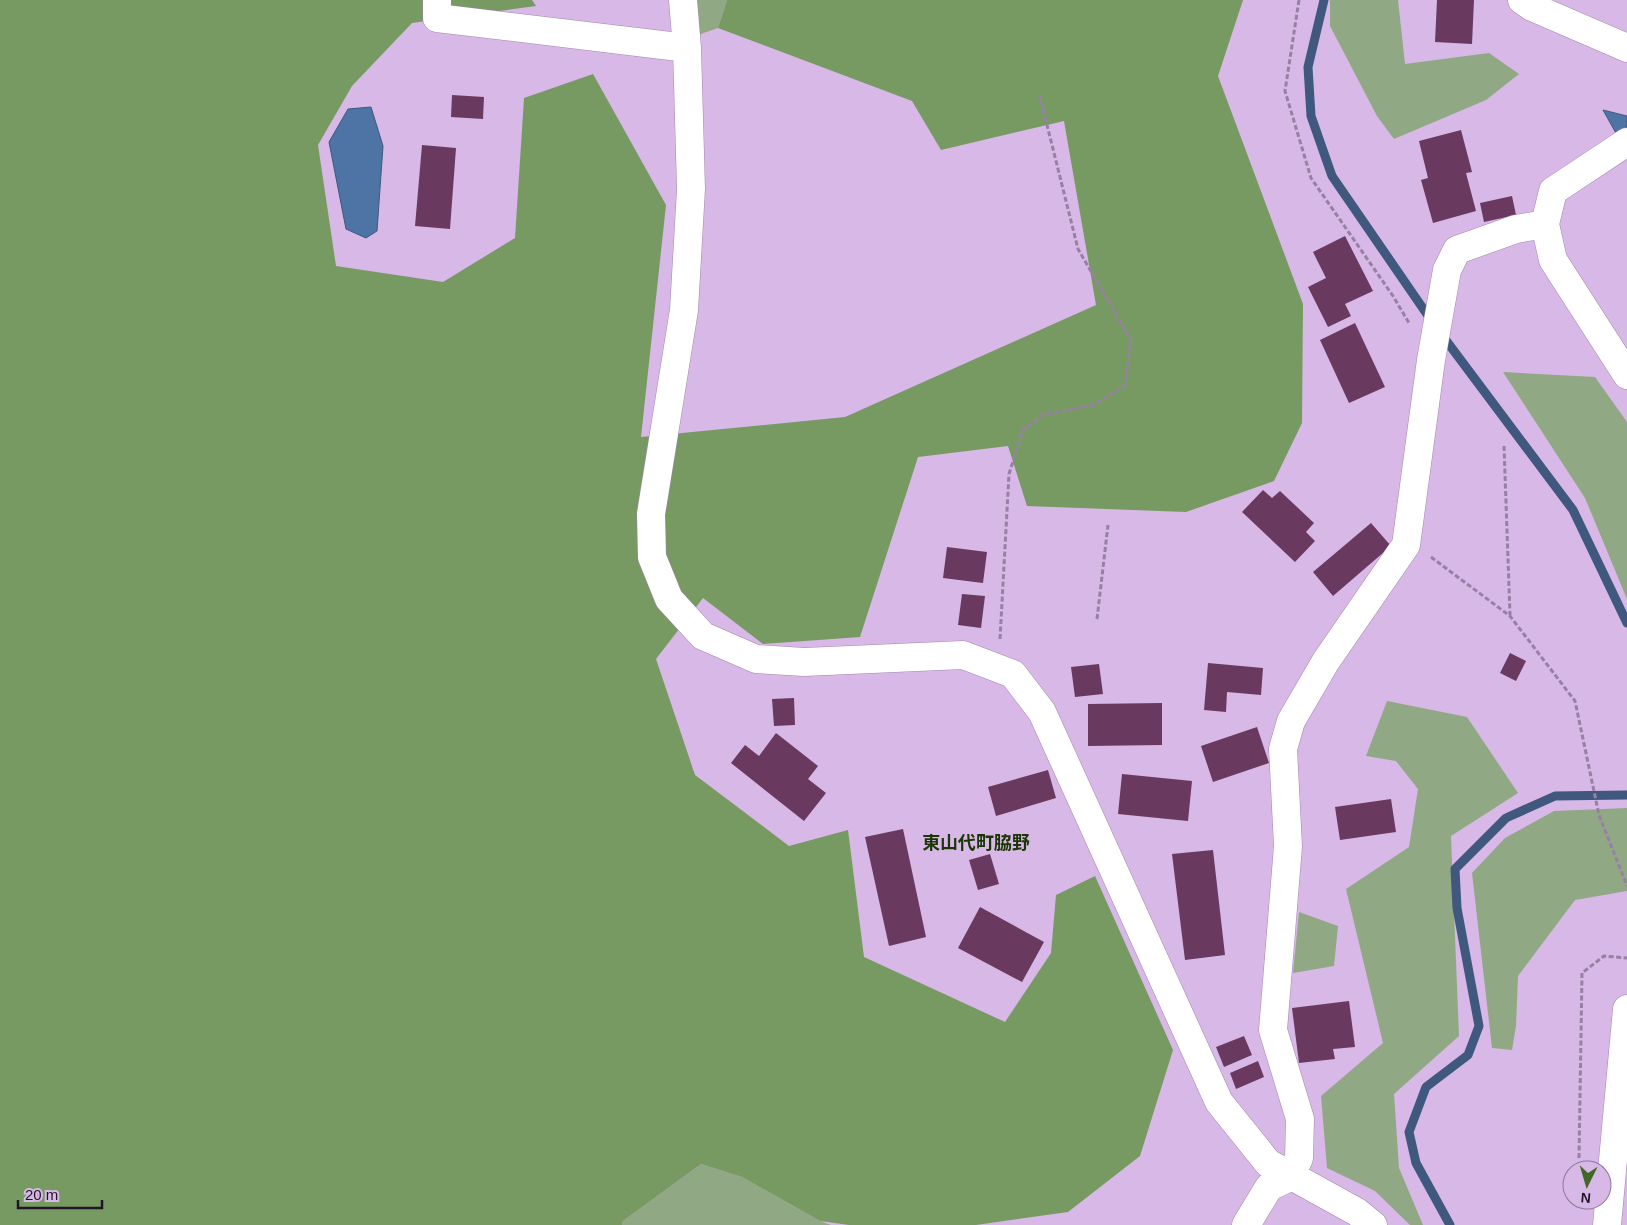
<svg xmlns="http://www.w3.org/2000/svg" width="1627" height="1225" font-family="Helvetica,'Noto Sans JP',sans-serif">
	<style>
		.green { fill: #91a885 }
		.forest { fill: #779a63 }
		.water { fill: #4d74a4; stroke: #40587e }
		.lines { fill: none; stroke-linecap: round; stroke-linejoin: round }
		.stream { stroke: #40587e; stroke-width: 9 }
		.building { fill: #693960 }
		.minor-casing { stroke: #a386b1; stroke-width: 29 }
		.path { stroke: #9880a4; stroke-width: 3; stroke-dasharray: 5 2.5; stroke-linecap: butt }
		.minor { stroke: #fff; stroke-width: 28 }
		.labels { text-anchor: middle; stroke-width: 5; stroke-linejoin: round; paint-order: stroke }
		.quarter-label { font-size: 18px; font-weight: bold; fill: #1b3605; stroke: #d7b8e6 }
	</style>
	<rect width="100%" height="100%" fill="#d7b8e6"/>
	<path class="green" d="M696,0H727L718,28L698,35Z
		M1330,0H1398L1405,64L1489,53L1519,74L1486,100L1394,139L1377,116L1330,26Z
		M1503,372L1595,377L1627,422V599L1585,498Z
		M1387,701L1467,717L1518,793L1451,836L1459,1036L1394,1094L1399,1168L1423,1225H1410L1375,1191L1327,1168L1321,1096L1383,1043L1346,889L1409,847L1418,789L1396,761L1366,756Z
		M1627,808V891L1575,900L1518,976L1516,1026L1512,1050L1492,1048L1472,873L1505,838L1554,811Z
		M1299,912L1338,926L1334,966L1293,973Z
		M701,1164L742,1177L820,1221L831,1225H622L623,1221Z"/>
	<path class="forest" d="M0,0H532L536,6L412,23L352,86L318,145L336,266L443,282L515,238L524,98L593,74L666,205L641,437L845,417L1096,305L1064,121L941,150L912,101L718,28L727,0H1243L1218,76L1303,304L1302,423L1274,481L1186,512L1027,506L1008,446L918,457L860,637L763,644L703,598L656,659L695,775L789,846L848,830L864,957L1005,1022L1051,953L1056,895L1095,876L1173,1050L1140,1156L1068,1212L976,1225H849L820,1221L742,1177L701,1164L623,1221L622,1225H0Z"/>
	<path class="water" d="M371,107L383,146L377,231L366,238L346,229L329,142L348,109Z
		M1603,110L1627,116V128L1617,135Z"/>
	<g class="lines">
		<path class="stream" d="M1324,0L1308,67L1311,116L1332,176L1433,323
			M1442,335L1573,510L1627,623
			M1450,1225L1416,1163L1409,1132L1426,1087L1468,1055L1479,1026L1457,908L1455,869L1506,818L1555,796L1627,795"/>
	</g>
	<path class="building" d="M1437,0H1474L1472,44L1435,42Z
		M452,95L484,97L483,119L451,117Z
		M1461,130L1472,172L1466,173L1476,211L1433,223L1421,180L1428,178L1419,141Z
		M422,145L456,148L450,229L415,226Z
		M1512,196L1516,215L1484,222L1480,203Z
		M1345,236L1373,291L1345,304L1351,316L1328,327L1308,287L1326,278L1313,252Z
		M1355,323L1385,387L1349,403L1320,340Z
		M1263,490L1272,498L1280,491L1314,523L1306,532L1315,541L1295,562L1242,512Z
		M1371,523L1391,546L1333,596L1313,572Z
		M947,547L987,552L983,583L943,578Z
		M962,594L985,596L981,628L958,625Z
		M1510,653L1526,661L1516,681L1500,673Z
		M1208,663L1263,668L1261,695L1227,692L1226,712L1204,710Z
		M1099,664L1103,694L1075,697L1071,667Z
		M794,698L795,725L774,726L772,699Z
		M1162,703V745L1088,746V704Z
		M1257,727L1269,763L1213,782L1201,746Z
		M776,733L818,766L808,779L826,793L804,821L731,763L745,745L759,756Z
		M1048,770L1056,798L996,816L988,787Z
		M1122,774L1192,781L1188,821L1118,814Z
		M1391,799L1396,832L1340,840L1335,807Z
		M903,829L926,937L889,946L865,837Z
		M1213,850L1225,955L1185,960L1172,854Z
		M990,854L999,884L978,890L969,860Z
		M980,907L1044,942L1022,982L958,948Z
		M1349,1001L1355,1047L1333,1049L1335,1059L1299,1063L1292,1008Z
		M1244,1036L1252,1055L1224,1067L1216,1047Z
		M1258,1061L1264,1077L1236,1089L1230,1073Z"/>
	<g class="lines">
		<defs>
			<path id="minor" d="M437,0V18L687,48
				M683,0L687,48L691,189L684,310L651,514L652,557L669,599L703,636L756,659L804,662L963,655L1013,674L1042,712L1219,1102L1268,1163L1357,1212L1373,1225
				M1522,0L1532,7L1627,48
				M1545,224L1553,191L1627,142
				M1246,1225L1269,1187L1290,1177L1299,1158L1300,1119L1273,1030L1288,846L1283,749L1291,721L1326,661L1406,545L1431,360L1447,270L1457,250L1516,229L1545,224L1553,260L1627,375
				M1607,1225L1627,1009"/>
		</defs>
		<use href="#minor" class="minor-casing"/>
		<path class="path" d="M1299,0L1285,91L1311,178L1393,296L1409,323
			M1504,446L1510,615
			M1431,557L1510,616L1575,701L1599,815L1627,886
			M1097,619L1108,525
			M1000,639L1009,474L1023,430L1042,415L1094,405L1125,385L1131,340L1078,249L1039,93
			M1579,1158L1582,973L1604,956L1627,958"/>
		<use href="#minor" class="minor"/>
	</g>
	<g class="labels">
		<g class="quarter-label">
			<text x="976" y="849">東山代町脇野</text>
		</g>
	</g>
	<g transform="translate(1587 1185) rotate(185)"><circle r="24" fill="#d7b8e6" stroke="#8e7799"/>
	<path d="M0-4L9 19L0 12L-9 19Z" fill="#416925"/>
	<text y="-8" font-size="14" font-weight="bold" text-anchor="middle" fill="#211626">N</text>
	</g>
	<path d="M18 1200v8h84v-8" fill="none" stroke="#211626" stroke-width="2.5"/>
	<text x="25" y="1200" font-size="15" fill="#211626" stroke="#d7b8e6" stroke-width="4" paint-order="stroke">20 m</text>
</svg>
